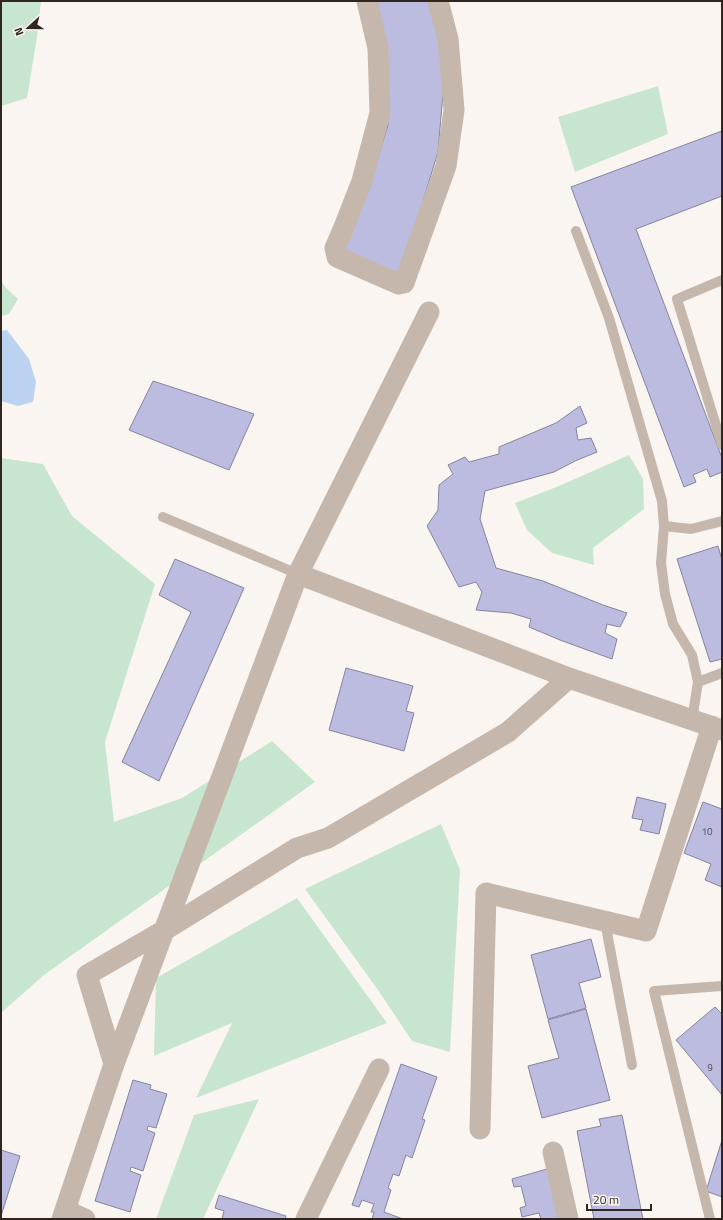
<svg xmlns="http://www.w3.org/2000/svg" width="723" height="1220" font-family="'Titillium Web',sans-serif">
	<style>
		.green { fill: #c8e6cf }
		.water { fill: #bbd2f1 }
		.building { fill: #bcbce0; stroke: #84849f }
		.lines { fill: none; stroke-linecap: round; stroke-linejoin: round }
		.service { stroke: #c5b7ac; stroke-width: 10 }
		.minor { stroke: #c5b7ac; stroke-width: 21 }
		.labels { text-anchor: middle; stroke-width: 3; stroke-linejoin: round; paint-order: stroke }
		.number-label { font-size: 10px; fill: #544b50 }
	</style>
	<rect width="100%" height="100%" fill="#fbf5f2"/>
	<path class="green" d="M1,1H41L37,37L27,98L1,106Z
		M658,86L668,134L575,172L558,117Z
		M1,280L5,287L18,299L9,314L1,316Z
		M629,455L643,479L644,509L593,548L594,565L552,553L527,530L515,503L559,486Z
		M1,458L43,464L72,516L155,584L105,742L114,822L182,798L272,741L315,782L44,975L1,1013Z
		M441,824L460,870L450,1052L412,1041L378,990L305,889Z
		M297,898L387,1023L196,1098L232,1023L154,1056L156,978Z
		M259,1099L203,1219H156L194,1115Z"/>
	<path class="water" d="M7,330L29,359L36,382L33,402L18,406L1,401V331Z"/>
	<path class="building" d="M375,1H430L445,69L438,152L399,280L338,253L369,187L388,125L384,37Z
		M722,131V196L636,229L722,458V472L710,477L707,469L693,475L696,482L684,487L571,187Z
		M153,381L254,414L229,470L129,430Z
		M580,406L587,423L576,428L578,440L591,438L597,452L575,461L554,472L485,491L480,519L496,568L543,581L603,605L627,613L620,627L607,624L605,633L617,639L612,659L560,640L529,627L531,619L511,613L476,610L482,592L476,582L459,587L427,526L438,510L439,485L453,474L448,465L465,457L469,462L499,454V447L556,423Z
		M718,546L722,560V659L710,662L677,559Z
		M175,559L244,588L159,781L122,762L191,612L159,595Z
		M346,668L413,686L406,711L414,713L404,751L329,730Z
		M637,797L666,804L659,834L640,830L643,820L632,818Z
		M703,802L722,809V887L705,880L711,864L684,853Z
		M591,939L601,977L579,983L586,1008L548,1019L531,955Z
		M715,1007L722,1014V1095L676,1040Z
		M586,1009L610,1100L542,1118L528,1066L559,1058L548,1020Z
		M401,1064L437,1077L422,1119L425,1120L412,1158L406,1155L399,1176L393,1174L388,1188L391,1190L384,1212L403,1219H372L374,1212H371L374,1204L362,1200L359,1207L352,1205Z
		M133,1080L151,1085L150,1089L167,1094L156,1128L148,1126L147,1130L155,1133L143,1171L131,1167L130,1171L141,1175L130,1212L95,1201Z
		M622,1115L643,1219H594L577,1131L601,1126L599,1119Z
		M722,1140V1197L706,1191Z
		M1,1150L20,1156L1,1216Z
		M547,1169L560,1219H541L539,1213L522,1217L520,1208L526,1206L521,1186L514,1187L512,1179Z
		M219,1195L286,1216L285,1219H222L224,1211L215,1208Z"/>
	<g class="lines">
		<path class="service" d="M576,231L609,318L662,501L664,526L661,563L665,594L673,624L692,655L698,682L692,720
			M722,280L677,299L722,445
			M163,517L298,574
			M664,526L691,529L722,521
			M698,682L722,673
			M605,922L632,1065
			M710,1219L654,991L722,986"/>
		<path class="minor" d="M367,1L378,48L380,113L362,181L342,232L335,248L337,257L399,284L404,283L446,166L454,110L448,39L438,1
			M298,574L569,678L722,730
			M114,1064L87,975L163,931L297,848L328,838L508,732L569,678
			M480,1129L486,893L646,931L712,726
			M553,1152L568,1219
			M65,1210L85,1219
			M62,1219L114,1064L298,574L429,312
			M306,1219L379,1069"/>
	</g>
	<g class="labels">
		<g class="number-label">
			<text x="707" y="835">10</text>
			<text x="710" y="1071">9</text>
		</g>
	</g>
	<rect width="723" height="1220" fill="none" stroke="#312520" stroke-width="4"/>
	<g transform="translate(28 28) rotate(249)" stroke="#fbf5f2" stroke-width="3" paint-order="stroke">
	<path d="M0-3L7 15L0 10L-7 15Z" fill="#312520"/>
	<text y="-6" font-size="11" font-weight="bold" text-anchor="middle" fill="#312520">N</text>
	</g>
	<path d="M587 1204v6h64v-6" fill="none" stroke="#312520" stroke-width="2"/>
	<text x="593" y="1204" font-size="12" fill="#312520" stroke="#fbf5f2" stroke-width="3" paint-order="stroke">20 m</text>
</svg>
